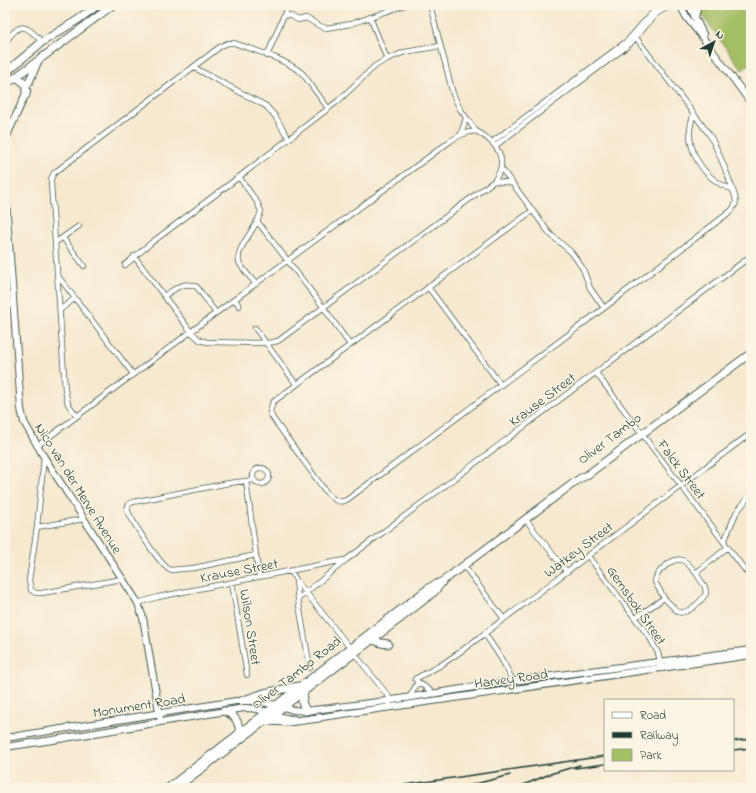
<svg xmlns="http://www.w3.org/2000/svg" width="756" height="793" font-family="'Indie Flower',sans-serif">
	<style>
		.green { fill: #a4be64; stroke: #627e4c }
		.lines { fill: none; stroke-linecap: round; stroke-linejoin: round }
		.street-casing { stroke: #3f574b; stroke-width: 6 }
		.secondary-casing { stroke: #3f574b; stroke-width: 8 }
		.primary-casing { stroke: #3f574b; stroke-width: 9 }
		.street { stroke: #fff; stroke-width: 4.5 }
		.secondary { stroke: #fff; stroke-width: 6 }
		.primary { stroke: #fff; stroke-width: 7 }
		.rail { stroke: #1f3d34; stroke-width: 1.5 }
		.labels { text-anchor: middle; stroke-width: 3; stroke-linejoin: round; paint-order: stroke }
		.street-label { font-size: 14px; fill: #1f3d34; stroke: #fcf5e5 }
	</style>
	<rect width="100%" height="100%" fill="#fcf5e5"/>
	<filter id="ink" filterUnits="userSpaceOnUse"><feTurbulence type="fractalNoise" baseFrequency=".025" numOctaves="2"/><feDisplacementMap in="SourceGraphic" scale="8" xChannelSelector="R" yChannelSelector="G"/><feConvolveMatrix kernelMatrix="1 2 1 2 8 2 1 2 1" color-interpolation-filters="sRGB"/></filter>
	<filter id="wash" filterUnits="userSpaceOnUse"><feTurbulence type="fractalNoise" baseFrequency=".012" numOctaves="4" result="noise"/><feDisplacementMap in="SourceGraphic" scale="16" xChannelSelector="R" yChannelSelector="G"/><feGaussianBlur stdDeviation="0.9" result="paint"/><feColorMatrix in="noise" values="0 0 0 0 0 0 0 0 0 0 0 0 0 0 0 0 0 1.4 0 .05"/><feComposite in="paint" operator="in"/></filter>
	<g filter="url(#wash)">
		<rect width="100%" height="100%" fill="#f6e9d0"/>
		<path class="green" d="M703,5H751V63L742,70L702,15Z"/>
	</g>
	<g filter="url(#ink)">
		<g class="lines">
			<defs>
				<path id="street" d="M430,5L453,94L460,109L476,131
					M284,15L291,16L298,20L306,18L320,26L326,28L351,24L405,5
					M370,17L387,59
					M5,43C20,20 26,25 42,42
					M267,56L288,5
					M193,67L266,106L275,116L289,139
					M694,114C681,144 702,180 732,189
					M461,134L466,118
					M492,142L627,41L650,15L661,5
					M495,146L630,44L656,14L671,5
					M501,168L550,234L571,252L577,260L583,269L590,288L604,308
					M239,177L257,202L261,211C259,227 232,250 240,264C244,271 251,278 256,284
					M494,181L512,183
					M532,211L273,402L270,411L272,417L326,492C333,499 339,505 348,499L604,308L731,211C733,208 735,206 736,202C736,197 733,192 732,187C725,169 719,151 709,134L634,35
					M257,221L324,308L350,345
					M63,238L84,266
					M56,242L79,226
					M125,265L151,243L239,177L338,101L375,66L387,59L405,52L440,46
					M58,276L133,374
					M428,287L501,385
					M164,296C175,289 184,280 197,287L216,313
					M235,299L239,306
					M60,310L75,298
					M255,328L296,384
					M596,373L751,578
					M77,416L68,404L65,390L51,183V179L54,173L221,46L228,43H234C254,50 288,60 303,74L328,108
					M37,446C103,397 168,348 235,299L449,142C458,136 465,132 476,131C497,142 510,160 494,181L278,341L268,343L207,342L200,340L191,332L134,256
					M253 476a8 8 0 1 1 16 0a8 8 0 1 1-16 0Z
					M254,480L229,483L133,502L129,504L127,509C131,520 160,565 170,570L194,568L256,555
					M246,481L259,577
					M84,519L37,527L29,580L31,590L36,593H42L122,579
					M526,520L567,572
					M37,527L44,457
					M724,542L736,513L751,494
					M588,556L650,638L658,653L662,669
					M464,566L504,619
					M291,571L296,580L389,697L390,701L388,708
					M296,580L298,599L310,668
					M232,583L247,675
					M664,598L678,612C687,615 702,601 706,593L705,587L696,573
					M298,599L346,560L751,256
					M138,603L158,597L344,560
					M635,618L664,598L655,582C655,572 673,557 682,560C688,562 692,569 696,573L728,547
					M485,634C496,651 510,669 515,690
					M435,694L418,682L415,679L441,665L460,652L751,433
					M409,698L418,682"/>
				<path id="secondary" d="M680,5L687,18L706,42L751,103
					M689,5L703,34
					M695,17L698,5
					M5,140L27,91
					M5,187L21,409L24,422L44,457L138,603L143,618L160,717
					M315,718L751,655
					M5,738L236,701H258L277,705L293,710L306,711L386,701L513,681L751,650
					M5,747L53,740L244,708C265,707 277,719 294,719"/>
				<path id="primary" d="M5,73L42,42L79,19L98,5
					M16,77L22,81L26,85V95
					M29,82L37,63
					M5,85L113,5
					M371,639L381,643L388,644
					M305,689L302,702L306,711
					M241,701L264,693L299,686
					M224,711C236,716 238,721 240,732
					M266,721L288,722L319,718
					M168,788L430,587L443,581L579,479L587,475L751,353
					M176,788L401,618L434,592L443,581"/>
			</defs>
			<use href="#street" class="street-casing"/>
			<use href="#secondary" class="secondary-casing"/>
			<use href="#primary" class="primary-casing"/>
			<use href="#street" class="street"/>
			<use href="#secondary" class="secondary"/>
			<use href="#primary" class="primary"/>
			<path class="rail" d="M733,741L751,739
				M733,750L751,748
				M575,768L605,764
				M383,788L605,756
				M460,788L510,775
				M516,788L550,774L580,765"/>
		</g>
	</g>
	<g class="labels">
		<g class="street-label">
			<text transform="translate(542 399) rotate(-37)" y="5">Krause Street</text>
			<text transform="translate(609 438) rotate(-37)" y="5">Oliver Tambo</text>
			<text transform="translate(682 469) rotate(53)" y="5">Falck Street</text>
			<text transform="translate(79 488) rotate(58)" y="5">Nico van der Merve Avenue</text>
			<text transform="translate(578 549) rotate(-37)" y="5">Watkey Street</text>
			<text transform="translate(239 570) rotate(-11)" y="5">Krause Street</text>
			<text transform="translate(637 605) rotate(55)" y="5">Gemsbok Street</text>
			<text transform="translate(251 627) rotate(81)" y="5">Wilson Street</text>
			<text transform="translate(296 672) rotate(-38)" y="5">Oliver Tambo Road</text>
			<text transform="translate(511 678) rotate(-8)" y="5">Harvey Road</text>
			<text transform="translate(139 705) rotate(-9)" y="5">Monument Road</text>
		</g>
	</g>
	<rect width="756" height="793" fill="none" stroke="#fcf5e5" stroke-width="20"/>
	<rect x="604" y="699" width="130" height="72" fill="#fcf5e5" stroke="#a4ab9e"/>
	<rect x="612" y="712" width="20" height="6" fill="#ffffff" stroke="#a4ab9e"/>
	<text x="640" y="719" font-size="12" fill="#1f3d34">Road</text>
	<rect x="612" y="732" width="20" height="6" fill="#1f3d34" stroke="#a4ab9e"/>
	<text x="640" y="739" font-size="12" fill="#1f3d34">Railway</text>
	<rect x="612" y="749" width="20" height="12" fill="#a4be64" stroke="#a4ab9e"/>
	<text x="640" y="759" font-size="12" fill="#1f3d34">Park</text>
	<g transform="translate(714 42) rotate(40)" stroke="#fcf5e5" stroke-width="3" paint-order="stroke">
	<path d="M0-3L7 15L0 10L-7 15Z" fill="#1f3d34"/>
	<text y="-6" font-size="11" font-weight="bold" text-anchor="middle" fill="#1f3d34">N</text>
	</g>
</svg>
